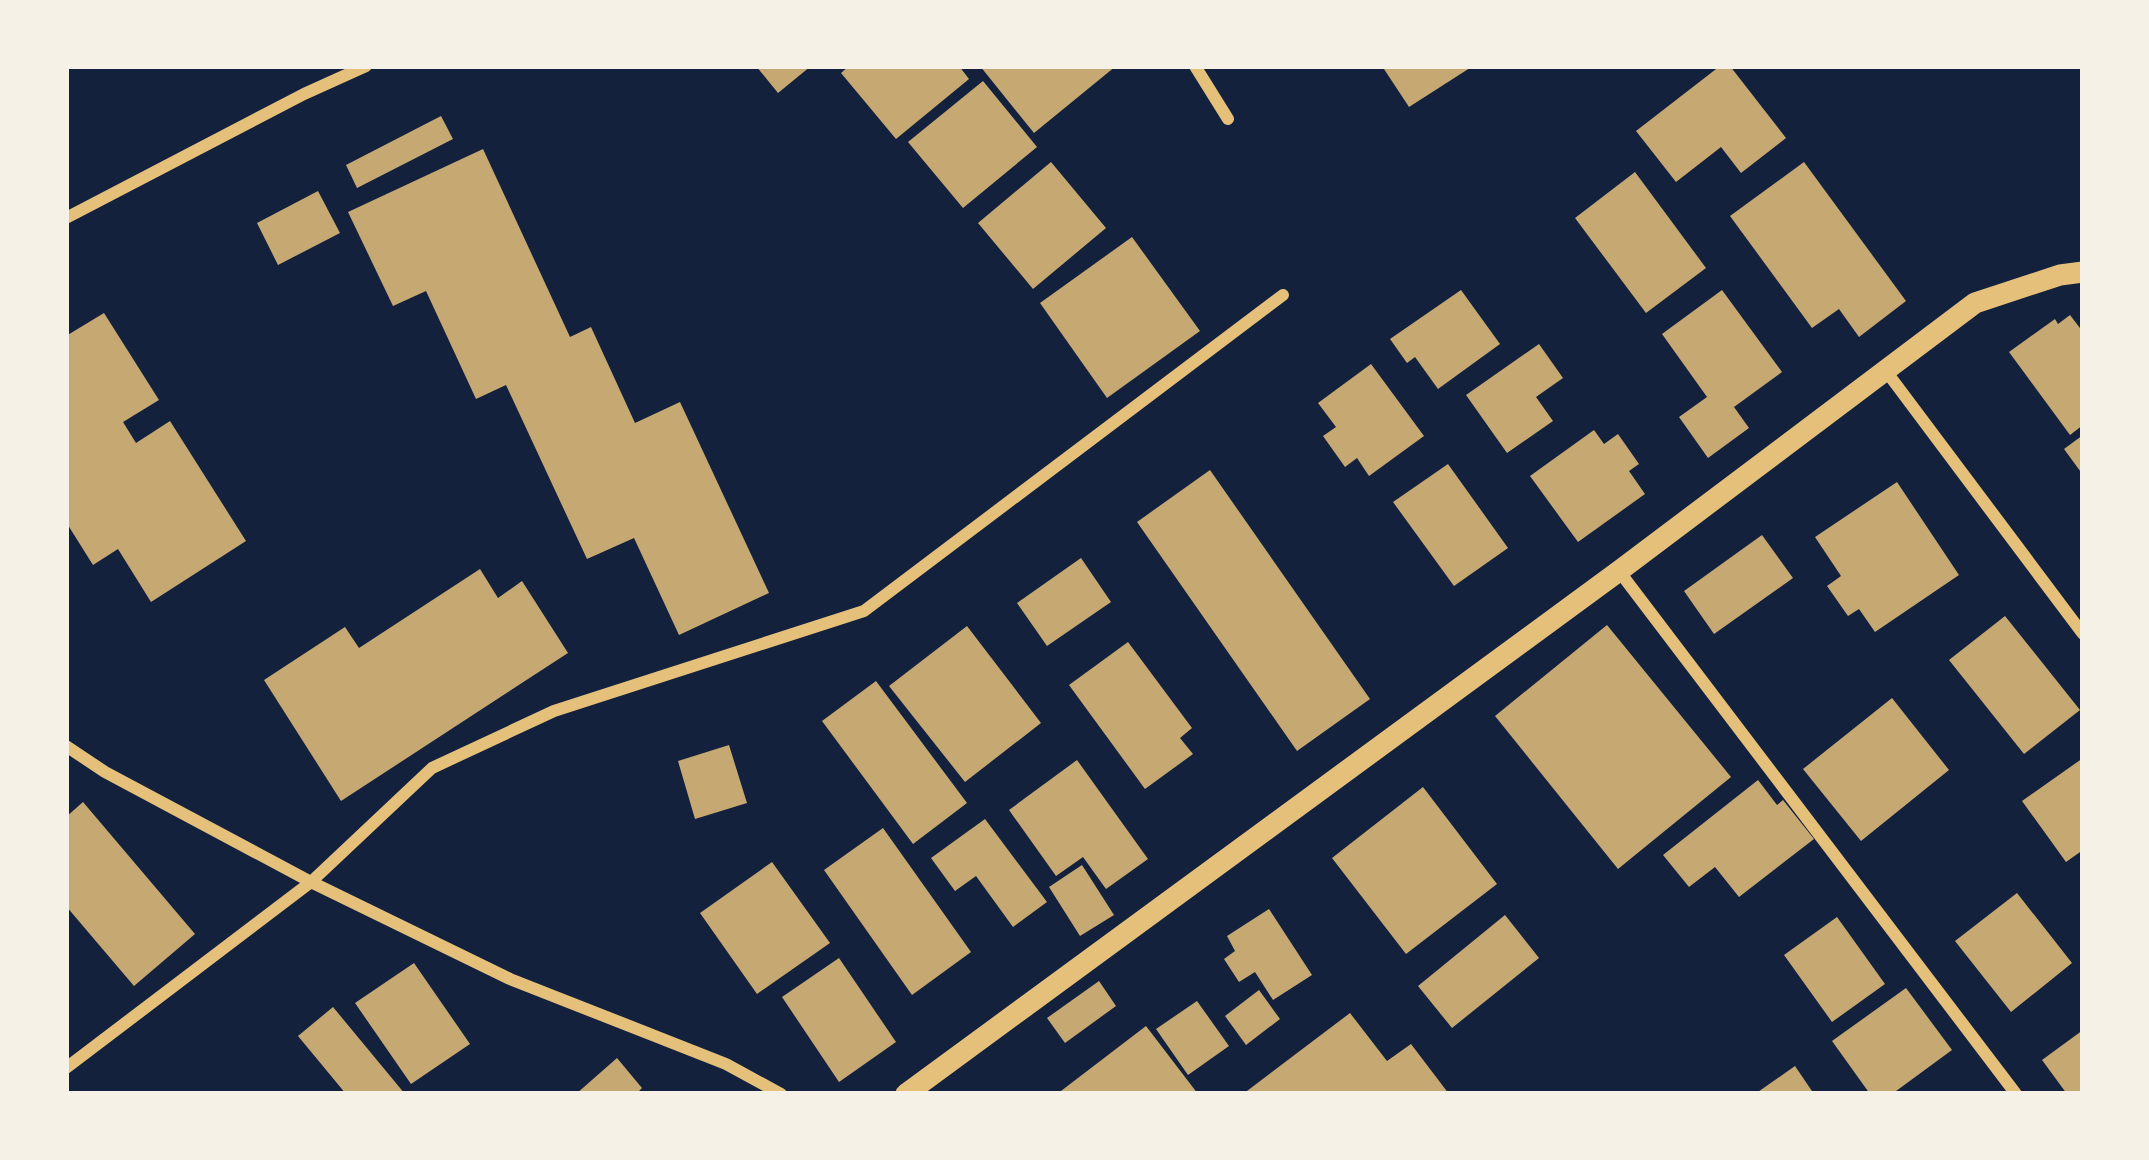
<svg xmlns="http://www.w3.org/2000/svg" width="2149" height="1160" font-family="'DM Sans',sans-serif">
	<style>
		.building { fill: #c6a872 }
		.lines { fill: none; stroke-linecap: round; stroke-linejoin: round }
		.minor { stroke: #e5c07b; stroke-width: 12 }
		.tertiary { stroke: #e5c07b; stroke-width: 21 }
	</style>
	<rect width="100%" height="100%" fill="#14213d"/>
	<path class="building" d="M756,66H811L778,93Z
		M849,66H959L969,79L896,139L841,73Z
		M980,66H1116L1034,133Z
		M1382,66H1473L1409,107Z
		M1720,66H1730L1786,138L1741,173L1721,147L1676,182L1636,131Z
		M983,81L1037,147L963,208L908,142Z
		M441,116L453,139L357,188L346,165Z
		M483,149L570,337L591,327L635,423L680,402L769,593L679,635L634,538L587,559L506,385L476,399L426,291L393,306L348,212Z
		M1051,162L1106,228L1033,289L978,223Z
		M1804,162L1906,301L1859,337L1839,309L1812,328L1730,216Z
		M1635,172L1706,268L1646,313L1575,218Z
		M318,191L340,233L278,265L257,223Z
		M1132,237L1200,331L1107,398L1040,303Z
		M1461,290L1500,344L1438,389L1415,357L1407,363L1390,339Z
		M1722,290L1782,372L1734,407L1749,428L1708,458L1679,417L1707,397L1662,334Z
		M104,313L159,400L123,422L136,443L170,421L246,541L151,602L118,549L93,565L66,522V336Z
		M2070,315L2083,332V425L2070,435L2009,352L2055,319L2058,324Z
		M1539,344L1563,378L1536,397L1553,421L1507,453L1466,395Z
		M1371,364L1424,436L1369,476L1357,458L1345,467L1323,436L1336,427L1318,403Z
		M1594,430L1604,444L1618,434L1639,464L1629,471L1645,494L1578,542L1530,476Z
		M2083,435V475L2064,449Z
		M1448,464L1508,548L1454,586L1393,502Z
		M1210,470L1370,699L1297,751L1137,522Z
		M1897,482L1959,575L1875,632L1859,609L1848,616L1827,586L1841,576L1815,537Z
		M1762,535L1793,578L1714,634L1684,591Z
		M1081,558L1111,602L1047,646L1017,603Z
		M480,569L498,598L522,581L568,653L341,801L264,680L345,627L359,648Z
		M2005,616L2080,710L2024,754L1949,660Z
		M1607,625L1731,777L1618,869L1495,716Z
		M967,626L1041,723L965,782L889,686Z
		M1128,642L1192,728L1180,738L1193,754L1145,789L1069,685Z
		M876,681L967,803L913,844L822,721Z
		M1892,698L1949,770L1861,841L1803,769Z
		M729,745L747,803L695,819L678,761Z
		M2083,758V850L2066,862L2022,801Z
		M1077,760L1148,859L1106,889L1083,857L1056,876L1009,810Z
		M1758,780L1777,805L1783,800L1814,839L1739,897L1715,867L1689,887L1663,855Z
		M1423,787L1497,884L1406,954L1332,858Z
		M83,802L195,934L134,986L66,906V817Z
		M985,819L1047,902L1013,927L976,876L955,891L931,858Z
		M883,828L971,952L912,995L824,870Z
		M772,862L830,943L757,994L700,913Z
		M1082,865L1114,915L1080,936L1049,887Z
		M2017,893L2072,963L2011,1012L1955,941Z
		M1269,909L1312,975L1273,1000L1255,972L1239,982L1224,959L1235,951L1227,936Z
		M1505,915L1539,958L1452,1028L1418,986Z
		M1837,917L1885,984L1832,1022L1784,955Z
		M839,958L896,1042L839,1082L782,997Z
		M414,963L470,1044L411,1084L355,1003Z
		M1099,981L1116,1006L1065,1043L1047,1018Z
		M1906,988L1952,1050L1892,1094H1870L1832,1041Z
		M1259,990L1280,1019L1246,1045L1225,1016Z
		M1197,1001L1229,1046L1188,1075L1156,1029Z
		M333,1007L405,1094H346L298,1036Z
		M1350,1013L1387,1061L1411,1044L1449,1094H1243Z
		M1146,1026L1198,1094H1057Z
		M2083,1030V1094H2067L2042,1060Z
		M617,1058L642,1088L636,1094H576Z
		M1795,1066L1814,1094H1755Z"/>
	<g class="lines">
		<path class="minor" d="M1195,66L1228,119
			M66,218L304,94L366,66
			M1886,371L2083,634
			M1619,571L2016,1094
			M66,746L105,772L311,882L510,979L726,1064L781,1094
			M66,1068L311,882L432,768L554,711L864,611L1283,295"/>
		<path class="tertiary" d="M906,1094L1619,571L1975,303L2060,275L2083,272"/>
	</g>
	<rect width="2149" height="1160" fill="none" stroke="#f6f1e7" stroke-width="138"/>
</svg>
